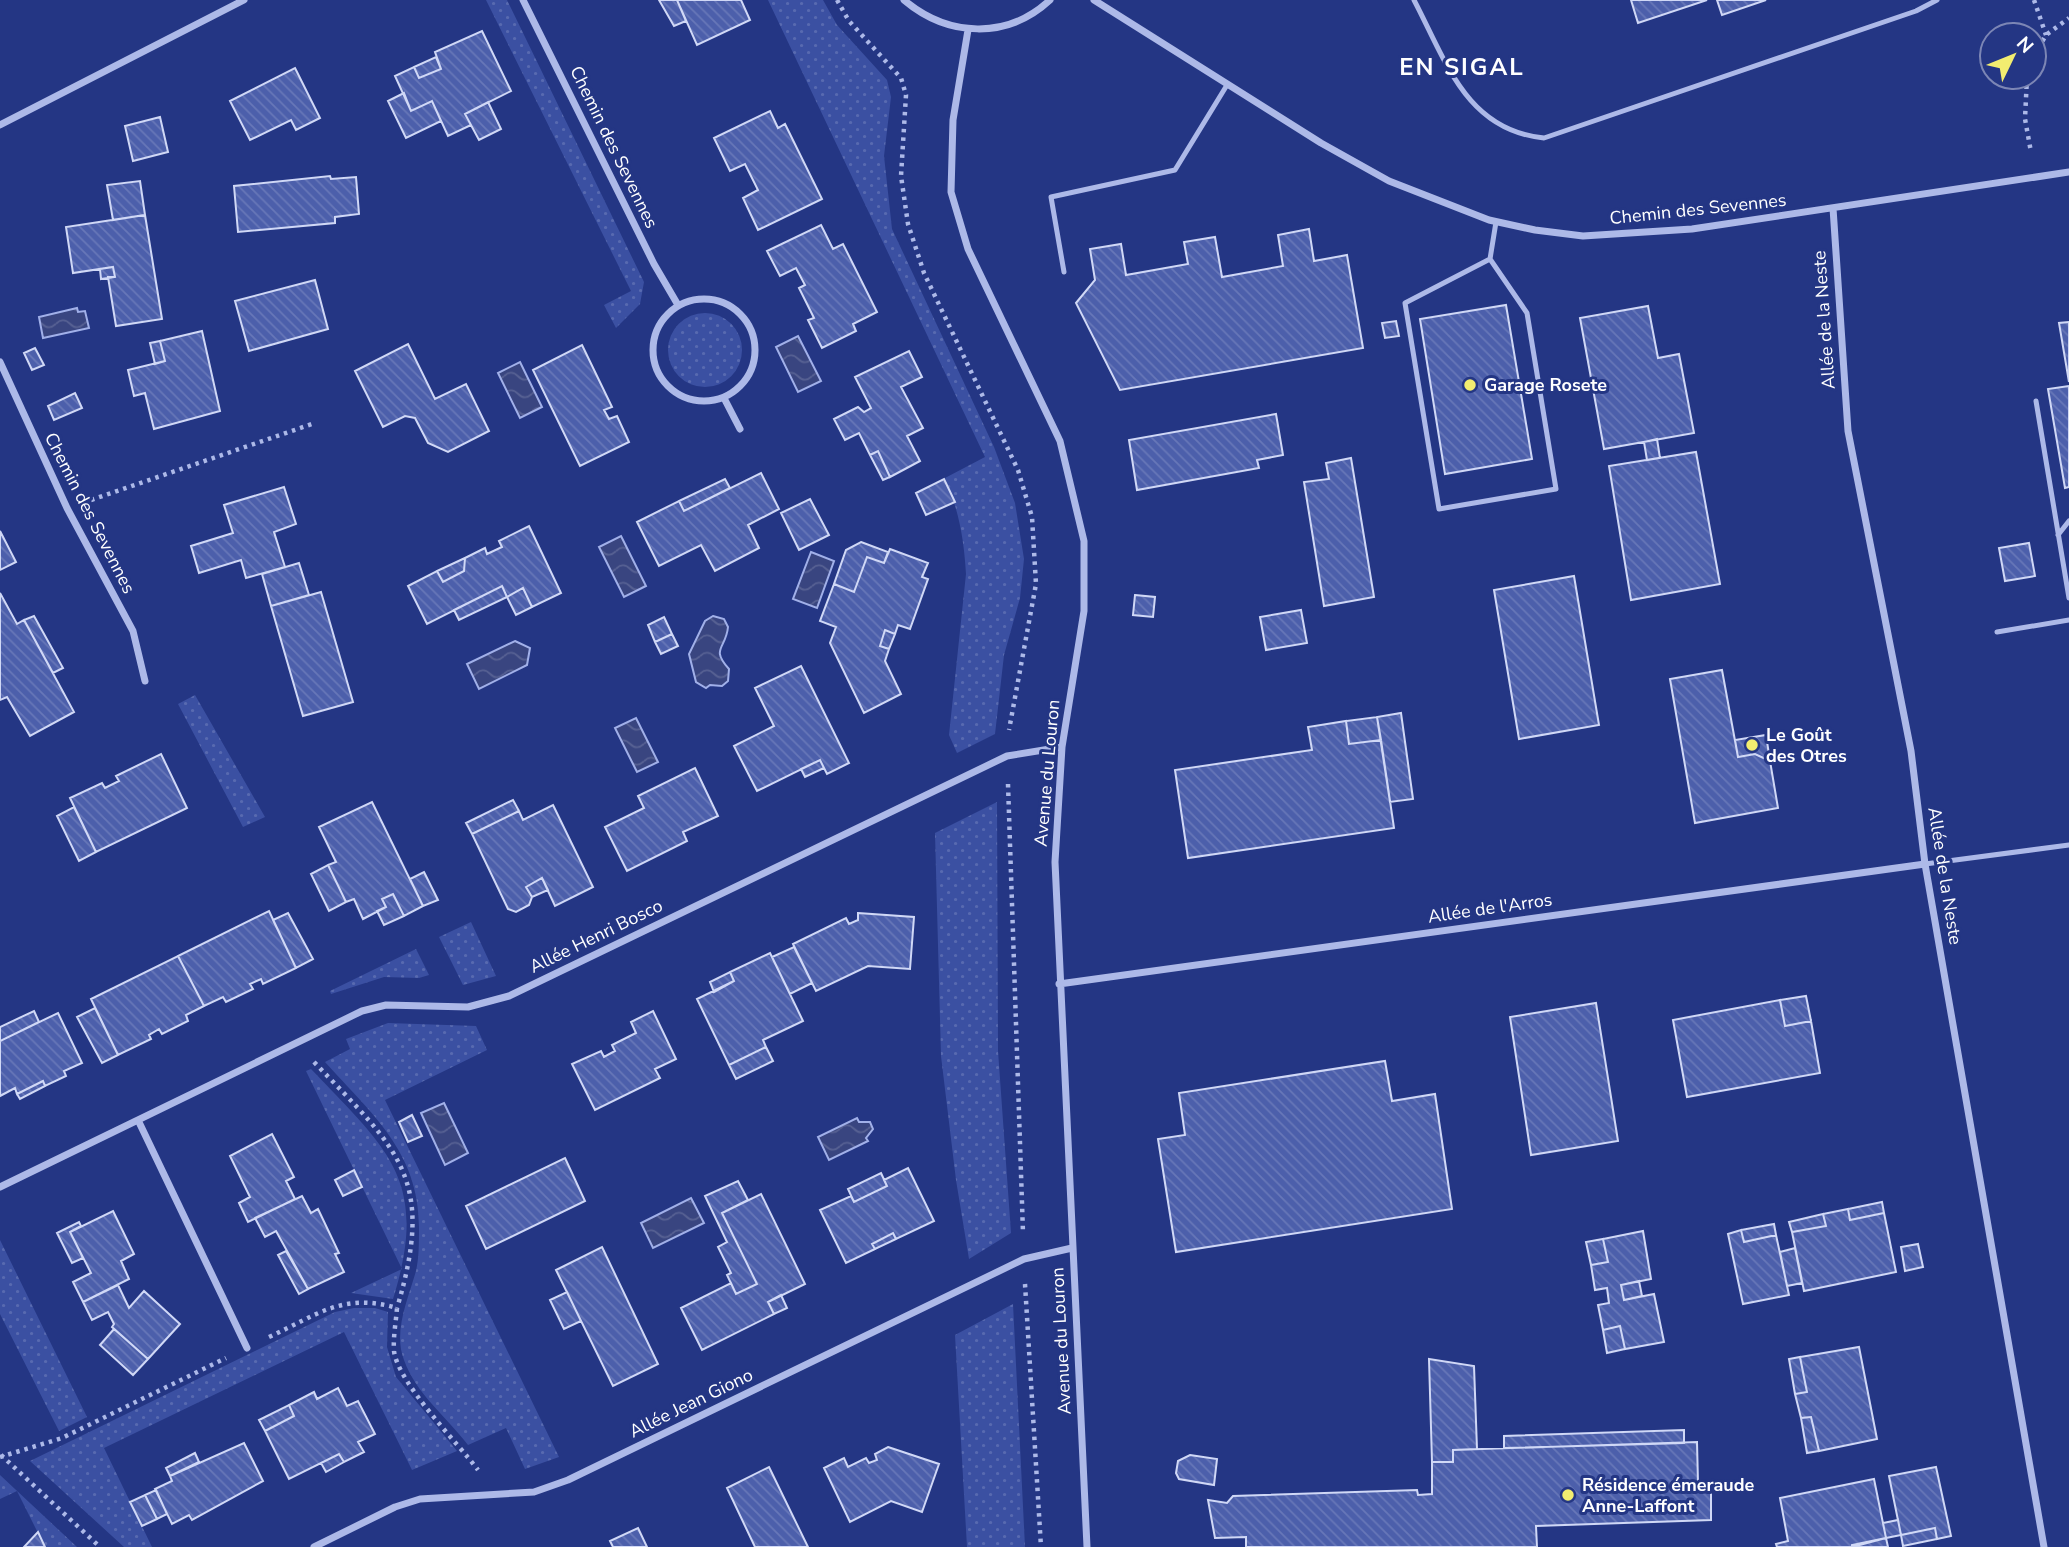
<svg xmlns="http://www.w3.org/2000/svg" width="2069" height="1547" font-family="'Nunito Sans',sans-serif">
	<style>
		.grass { fill: url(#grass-dots) }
		.water { fill: url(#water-waves); stroke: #a1b0e9; stroke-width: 2 }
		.building { fill: url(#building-back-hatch); stroke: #d0d8f6; stroke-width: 2 }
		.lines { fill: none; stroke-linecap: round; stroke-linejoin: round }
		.path { stroke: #adb9e8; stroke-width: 4.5; stroke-dasharray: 3.5 5; stroke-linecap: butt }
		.lane { stroke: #adb9e8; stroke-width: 5 }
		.street { stroke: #adb9e8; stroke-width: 7 }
		.poi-dot { fill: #f2ed70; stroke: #243684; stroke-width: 2.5 }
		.labels { text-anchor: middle; stroke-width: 6; stroke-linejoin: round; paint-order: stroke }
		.street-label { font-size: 18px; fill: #fff; stroke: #243684 }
		.poi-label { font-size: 18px; font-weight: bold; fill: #fff; stroke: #243684; text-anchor: start }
		.district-label { font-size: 24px; font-weight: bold; letter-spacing: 2px; fill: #fff; stroke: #243684 }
	</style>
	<defs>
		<pattern id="grass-dots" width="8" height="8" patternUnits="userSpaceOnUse" patternTransform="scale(1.75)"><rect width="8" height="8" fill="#3b50a2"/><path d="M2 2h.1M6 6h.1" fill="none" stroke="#586ab0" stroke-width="1.8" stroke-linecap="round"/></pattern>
		<pattern id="water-waves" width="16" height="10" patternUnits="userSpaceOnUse" patternTransform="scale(1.75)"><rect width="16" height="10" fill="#394580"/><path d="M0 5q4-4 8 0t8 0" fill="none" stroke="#576193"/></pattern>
		<pattern id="building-back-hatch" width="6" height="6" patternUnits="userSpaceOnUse" patternTransform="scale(1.75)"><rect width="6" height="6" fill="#4c5fab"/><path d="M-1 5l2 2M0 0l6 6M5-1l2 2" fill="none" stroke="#6777b8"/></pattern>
	</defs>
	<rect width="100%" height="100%" fill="#243684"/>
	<path class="grass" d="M486,0H507L644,282L640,304L616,328L604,305L631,291Z
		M768,0H823L837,25L887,80L891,97L884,156L892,229L994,447L1015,503L1024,559L1020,598L1004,655L995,734L957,753L949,735L966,574C964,539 959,511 945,478L985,457Z
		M668 350a37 37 0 1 1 74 0a37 37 0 1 1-74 0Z
		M195,695L265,817L243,827L178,704Z
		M997,802L998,1051L1011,1233L969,1259L956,1180L941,1056L935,833Z
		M471,922L496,976L463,985L439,937Z
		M416,949L429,975L419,978L384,977L331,994L330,991Z
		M388,1023L476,1026L487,1050L385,1100L559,1457L525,1469L506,1428L468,1445C447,1417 416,1394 404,1360C393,1332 408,1299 416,1271C419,1258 419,1243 419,1229C420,1153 372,1114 325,1062L350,1049L346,1039Z
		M311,1069C388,1150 430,1180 393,1299L351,1293L402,1269L306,1071Z
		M0,1240L87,1417L59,1431L0,1314Z
		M1013,1304L1025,1547H967L955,1335Z
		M354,1308H375L388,1312L387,1347L396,1377L457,1451L412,1470L344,1332L104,1448L152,1547H124L30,1461L335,1312Z
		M0,1475L77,1547H45L17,1491L0,1499Z"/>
	<path class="water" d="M77,308L78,312L85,311L89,328L43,338L39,317Z
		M798,336L821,381L798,392L776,347Z
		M520,362L542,407L520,418L498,373Z
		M621,536L646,586L624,597L599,547Z
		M811,552L834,561L817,608L793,599Z
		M713,616L724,619L728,627C726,649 710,648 729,669L728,681L722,686L710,685L706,688L696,682L689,654L705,621Z
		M515,641L530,648L527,665L479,689L467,664Z
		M636,718L658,762L637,772L615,728Z
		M444,1103L468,1153L445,1165L421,1113Z
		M857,1118L859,1122H870L873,1129L866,1138L868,1141L829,1160L818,1137Z
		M691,1198L704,1223L653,1248L641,1223Z"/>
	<path class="building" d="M659,0H677L686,21L674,26Z
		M677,0H741L750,20L697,45Z
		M1631,0H1707L1638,23Z
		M1717,0H1766L1722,15Z
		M482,31L511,91L465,114L471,125L448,136L432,101L411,111L395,76L414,67L419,78L441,69L435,52Z
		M436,57L441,69L419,78L414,67Z
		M295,68L320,118L296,130L291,120L250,140L230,101Z
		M404,93L411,111L432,101L441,121L406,138L388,101Z
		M488,102L501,129L479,140L465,114Z
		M770,111L778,128L785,124L822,199L758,230L743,198L758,190L745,164L730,171L714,138Z
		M160,117L168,152L133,161L125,126Z
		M330,176L331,179L356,177L359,214L335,217V223L238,232L234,186Z
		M140,181L145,215L113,220L107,185Z
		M145,215L162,319L116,326L108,277H115L113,267L73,273L66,227Z
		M821,225L833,249L843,244L877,312L853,324L856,331L822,348L808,320L814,318L799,288L805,285L796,268L780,276L767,251Z
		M1309,229L1314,261L1347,255L1363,348L1120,390L1076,303L1095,280L1090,249L1121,244L1126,275L1188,264L1184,242L1215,237L1222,277L1283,266L1278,235Z
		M113,267L115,277L101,279L100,269Z
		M315,280L328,329L249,351L235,301Z
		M1506,305L1532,459L1445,474L1420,319Z
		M1648,306L1658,358L1679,354L1694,433L1604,449L1580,318Z
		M1396,321L1399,336L1385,338L1382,323Z
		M2069,322V382L2059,323Z
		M202,331L220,411L154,429L145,393L134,396L128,370L165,361L160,341Z
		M160,341L165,361L155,364L150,343Z
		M408,344L435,399L466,384L489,431L448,452L428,443L415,418L405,416L383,427L355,371Z
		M582,345L612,407L604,410L609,419L617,416L629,442L580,466L533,370Z
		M35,348L44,365L32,370L24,353Z
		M909,351L922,377L901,387L923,428L907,436L920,461L890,477L878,451L870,455L859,433L845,440L834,419L858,407L864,412L871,408L855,377Z
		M2069,386V487L2065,488L2048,389Z
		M75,393L82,408L54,420L48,406Z
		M1276,414L1283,455L1257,460L1259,468L1137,490L1129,440Z
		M1657,439L1660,458L1647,460L1644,442Z
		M878,451L890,477L883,480L870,455Z
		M1696,452L1720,584L1631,600L1609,466Z
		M1351,458L1374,597L1324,606L1304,482L1329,479L1326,463Z
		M761,473L779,509L748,525L759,548L715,571L701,545L659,566L637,522L679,501L684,511Z
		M725,479L730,488L684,511L679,501Z
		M944,479L955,502L926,515L916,493Z
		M284,487L296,524L274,532L285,567L246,578L241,560L199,573L191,546L233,533L224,505Z
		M810,499L829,535L799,550L781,513Z
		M529,526L561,593L532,607L523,588L507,597L502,586L427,624L408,586L437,571L443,582L464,571L465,558L485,548L487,554L502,547L499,541Z
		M0,531L16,562L0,570Z
		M861,542L888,552L884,563L867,557L854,592L834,584L846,550Z
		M2029,543L2035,576L2005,581L1999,548Z
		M890,549L928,563L922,577L928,579L910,629L898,625L895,634L885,630L880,646L889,649L885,661L901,694L864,713L830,643L836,627L820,621L834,584L854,592L867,557L884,563Z
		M465,558L464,571L443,582L437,571Z
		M299,563L309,595L271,606L262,574Z
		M1574,576L1599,725L1519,739L1494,590Z
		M502,586L507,597L459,620L454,610Z
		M523,588L532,607L516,615L507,597Z
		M321,592L353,702L303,716L271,606Z
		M0,593L17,624L24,620L74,712L30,736L7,697L0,700Z
		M1135,595L1155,597L1153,617L1133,615Z
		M1301,610L1307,643L1266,650L1260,617Z
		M34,616L63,668L53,673L24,620Z
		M664,617L672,634L655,642L648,625Z
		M885,630L895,634L889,649L880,646Z
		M672,634L678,646L661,654L655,642Z
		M801,666L849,763L827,774L820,760L757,791L734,746L774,726L755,688Z
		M1722,670L1738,757L1755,754L1770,761L1778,808L1695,823L1670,679Z
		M1401,713L1413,799L1390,802L1377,717Z
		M1377,717L1381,740L1349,744L1346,721Z
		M1346,721L1349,744L1381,740L1394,828L1188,858L1175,770L1312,750L1308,727Z
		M1766,735L1770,761L1755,754L1738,757L1735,740Z
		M161,754L187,808L96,852L70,798L102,783L105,788L119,781L116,776Z
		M820,760L824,768L805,777L801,769Z
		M695,768L718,816L683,832L687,841L627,871L605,827L644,808L638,796Z
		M513,800L519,811L472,834L466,823Z
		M372,802L423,906L404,916L393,894L382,899L386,907L363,919L354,899L346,902L328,865L336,862L319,827Z
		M553,805L593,887L555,906L542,878L526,887L532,897L529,905L516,912L508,909L472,834L519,811L523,820Z
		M74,807L96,852L79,861L57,816Z
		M328,865L346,902L329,911L311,874Z
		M424,872L438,900L423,906L410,879Z
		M542,878L548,890L532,897L526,887Z
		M393,894L404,916L384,925L377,911L386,907L382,899Z
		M269,911L296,968L263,984L261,979L250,984L253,989L226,1002L223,997L204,1006L178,956Z
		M288,913L313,959L296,968L273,920Z
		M858,913L914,917L910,969L868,966L816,991L793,944L846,918L849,924L858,920Z
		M794,947L812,983L790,994L772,957Z
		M770,953L803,1021L763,1040L766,1047L729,1065L697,999L734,981L730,972Z
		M178,956L204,1006L186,1015L188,1021L162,1034L159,1029L149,1035L151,1039L118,1055L91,999Z
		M730,972L734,981L714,992L710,982Z
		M1806,996L1811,1021L1785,1026L1780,1000Z
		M1780,1000L1785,1026L1811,1021L1820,1073L1687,1097L1673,1020Z
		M1596,1003L1618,1141L1531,1155L1510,1017Z
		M95,1008L118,1055L102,1063L77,1017Z
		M34,1011L39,1022L0,1041V1027Z
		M653,1011L676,1059L655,1069L660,1078L595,1110L572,1064L601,1051L604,1057L615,1051L612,1045L636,1033L631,1022Z
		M58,1013L82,1063L64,1071L66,1076L45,1086L43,1081L17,1094L15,1088L0,1096V1041Z
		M766,1047L773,1061L736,1079L729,1065Z
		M1385,1061L1392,1101L1435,1094L1452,1209L1176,1252L1158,1139L1185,1135L1179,1093Z
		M43,1081L45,1086L20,1099L17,1094Z
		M412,1115L422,1136L408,1142L399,1122Z
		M272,1134L294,1177L286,1181L295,1199L248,1222L239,1203L250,1197L230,1156Z
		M565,1158L585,1201L486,1249L466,1206Z
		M908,1168L934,1221L896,1239L893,1233L872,1244L875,1249L846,1263L820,1210L851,1196L854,1202L887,1186L884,1180Z
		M354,1170L362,1187L343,1196L335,1180Z
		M881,1173L887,1186L854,1202L848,1189Z
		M738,1181L748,1200L722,1213L757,1284L736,1294L727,1275L731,1273L718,1247L727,1242L705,1196Z
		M761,1194L805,1284L768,1302L774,1314L702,1350L681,1308L731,1283L736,1294L757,1284L722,1213Z
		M302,1196L311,1213L318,1209L339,1253L335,1254L344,1272L308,1289L276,1231L265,1237L255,1218Z
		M1882,1202L1884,1213L1850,1220L1848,1209Z
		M1848,1209L1850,1220L1884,1213L1896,1272L1804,1291L1792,1232L1826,1226L1823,1214Z
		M113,1211L134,1254L121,1261L129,1279L83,1302L73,1282L91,1273L70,1232Z
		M1823,1214L1826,1226L1792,1232L1789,1222Z
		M79,1222L81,1226L70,1232L83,1258L72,1263L57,1233Z
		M1774,1224L1776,1235L1744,1242L1741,1230Z
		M1741,1230L1744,1242L1776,1235L1789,1295L1743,1304L1728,1234Z
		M1643,1231L1651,1279L1621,1285L1624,1300L1654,1294L1664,1342L1625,1349L1620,1326L1603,1330L1598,1305L1609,1303L1607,1288L1595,1290L1591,1265L1608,1262L1603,1239Z
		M893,1233L896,1239L875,1249L872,1244Z
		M1603,1239L1608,1262L1591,1265L1586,1242Z
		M1918,1244L1923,1267L1905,1271L1901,1247Z
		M602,1247L658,1364L613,1386L556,1270Z
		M1795,1248L1802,1283L1787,1286L1780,1252Z
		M286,1251L308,1289L299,1294L278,1255Z
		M1639,1281L1642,1296L1624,1300L1621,1285Z
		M118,1285L129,1308L144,1291L180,1324L148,1359L112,1327L114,1324L108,1312L92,1320L83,1302Z
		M567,1292L581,1321L564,1329L550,1300Z
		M781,1295L787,1308L774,1314L768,1302Z
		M1620,1326L1625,1349L1607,1353L1603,1330Z
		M114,1329L148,1359L133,1375L100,1345Z
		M1859,1347L1877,1439L1819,1451L1811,1417L1801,1418L1795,1394L1807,1392L1800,1357Z
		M1800,1357L1807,1392L1795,1394L1789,1359Z
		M1429,1359L1474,1366L1477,1449L1453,1450V1462H1432Z
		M338,1388L347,1406L358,1401L375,1434L358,1442L364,1452L344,1462L339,1454L289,1479L265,1431L294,1416L289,1405L314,1392L317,1399Z
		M289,1405L294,1416L265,1431L259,1420Z
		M1811,1417L1819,1451L1807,1453L1801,1418Z
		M1684,1430V1443L1504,1448V1436Z
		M1697,1442L1698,1483H1711V1520L1536,1526L1537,1547H1246V1537L1215,1538L1208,1500L1227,1503L1233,1496L1417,1490L1418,1495L1432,1494V1462H1453V1450Z
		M244,1443L263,1481L192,1520L189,1515L172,1524L155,1489L172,1481L170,1476Z
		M888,1447L939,1464L922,1512L891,1501L850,1522L824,1468L844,1458L848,1467L866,1458L869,1463L877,1460L875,1454Z
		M195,1453L199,1462L170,1476L166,1468Z
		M339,1454L344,1462L326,1472L321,1463Z
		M1190,1455L1217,1459L1214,1485L1179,1479L1176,1473L1178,1461Z
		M769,1467L808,1547H755L727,1488Z
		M1936,1467L1951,1536L1937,1539L1935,1528L1901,1535L1889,1476Z
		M1874,1479L1886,1538L1852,1547H1777L1776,1544L1788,1541L1780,1498Z
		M156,1490L167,1514L157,1519L145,1495Z
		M145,1495L157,1519L142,1526L130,1502Z
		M1898,1520L1901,1535L1886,1538L1883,1523Z
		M638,1528L647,1547H613L610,1541Z
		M1935,1528L1937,1539L1903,1546L1901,1535Z
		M38,1532L45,1547H24Z
		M1886,1538L1888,1547H1852V1545Z"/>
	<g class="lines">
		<path class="path" d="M837,0L849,21L901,78L906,95L901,176L908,224L924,273L1018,470L1032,517L1036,584L1009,730
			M2034,0L2046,35
			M2034,56L2046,35L2069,18
			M2027,77L2025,119L2031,152
			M91,500L312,424
			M1008,784L1023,1233
			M314,1062C399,1151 436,1178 397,1308
			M1025,1284L1041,1547
			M269,1337C317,1315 343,1292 397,1308C396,1322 393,1337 394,1351C398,1383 457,1442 478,1470
			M1,1455L100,1547
			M0,1457L62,1438L226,1358"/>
		<path class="lane" d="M1414,0C1446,61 1466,130 1544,138L1916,11L1937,0
			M1490,259L1405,303L1439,509L1556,489L1527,313L1490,259L1496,222
			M1064,272L1051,197L1175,170L1227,85
			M2036,401L2069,598
			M2058,535L2069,521
			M1997,632L2069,620
			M1925,864L2069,845"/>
		<path class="street" d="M523,0L654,264L678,305
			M904,0C948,37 1007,40 1050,0
			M1094,0L1321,143L1389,181L1489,220L1535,230L1583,236L1692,229L2069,172
			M968,30L953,120L951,192L968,249L1060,441L1084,541V611L1062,747L1055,862L1087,1547
			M0,125L244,0
			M1833,208L1848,431L1911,751L1925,864L2044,1547
			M653 350a51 51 0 1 1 102 0a51 51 0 1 1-102 0Z
			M0,362L67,508L133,631L145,681
			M724,398L740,429
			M1059,984L1925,864
			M138,1120L247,1348
			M0,1187L362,1011L386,1005L468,1007L509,996L1007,756L1062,747
			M314,1547L395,1507L420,1499L534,1492L568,1480L1024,1259L1072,1248"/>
	</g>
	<g class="poi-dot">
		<circle cx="1470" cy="385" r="7"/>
		<circle cx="1752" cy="745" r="7"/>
		<circle cx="1568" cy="1495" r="7"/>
	</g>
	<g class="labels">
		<g class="street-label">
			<text transform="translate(614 147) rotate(64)" y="6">Chemin des Sevennes</text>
			<text transform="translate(1698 209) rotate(-6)" y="6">Chemin des Sevennes</text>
			<text transform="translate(1824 320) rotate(-94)" y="6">Allée de la Neste</text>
			<text transform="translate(90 513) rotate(63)" y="6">Chemin des Sevennes</text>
			<text transform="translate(1047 773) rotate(-85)" y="6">Avenue du Louron</text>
			<text transform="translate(1945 876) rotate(81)" y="6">Allée de la Neste</text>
			<text transform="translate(1490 908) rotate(-8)" y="6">Allée de l'Arros</text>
			<text transform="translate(596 936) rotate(-26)" y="6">Allée Henri Bosco</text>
			<text transform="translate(1061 1341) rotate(-93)" y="6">Avenue du Louron</text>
			<text transform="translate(691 1403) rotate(-26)" y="6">Allée Jean Giono</text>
		</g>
		<g class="poi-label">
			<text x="1484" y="391">Garage Rosete</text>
			<text x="1766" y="741">Le Goût<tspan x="1766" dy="21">des Otres</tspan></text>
			<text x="1582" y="1491">Résidence émeraude<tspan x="1582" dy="21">Anne-Laffont</tspan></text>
		</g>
		<g class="district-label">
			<text x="1462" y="75">EN SIGAL</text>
		</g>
	</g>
	<g transform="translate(2013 56) rotate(47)"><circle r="33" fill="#243684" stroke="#7c86b5" stroke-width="2"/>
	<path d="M0-5L12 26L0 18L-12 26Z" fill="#f2ed70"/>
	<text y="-10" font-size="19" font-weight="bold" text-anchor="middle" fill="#ffffff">N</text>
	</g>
</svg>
